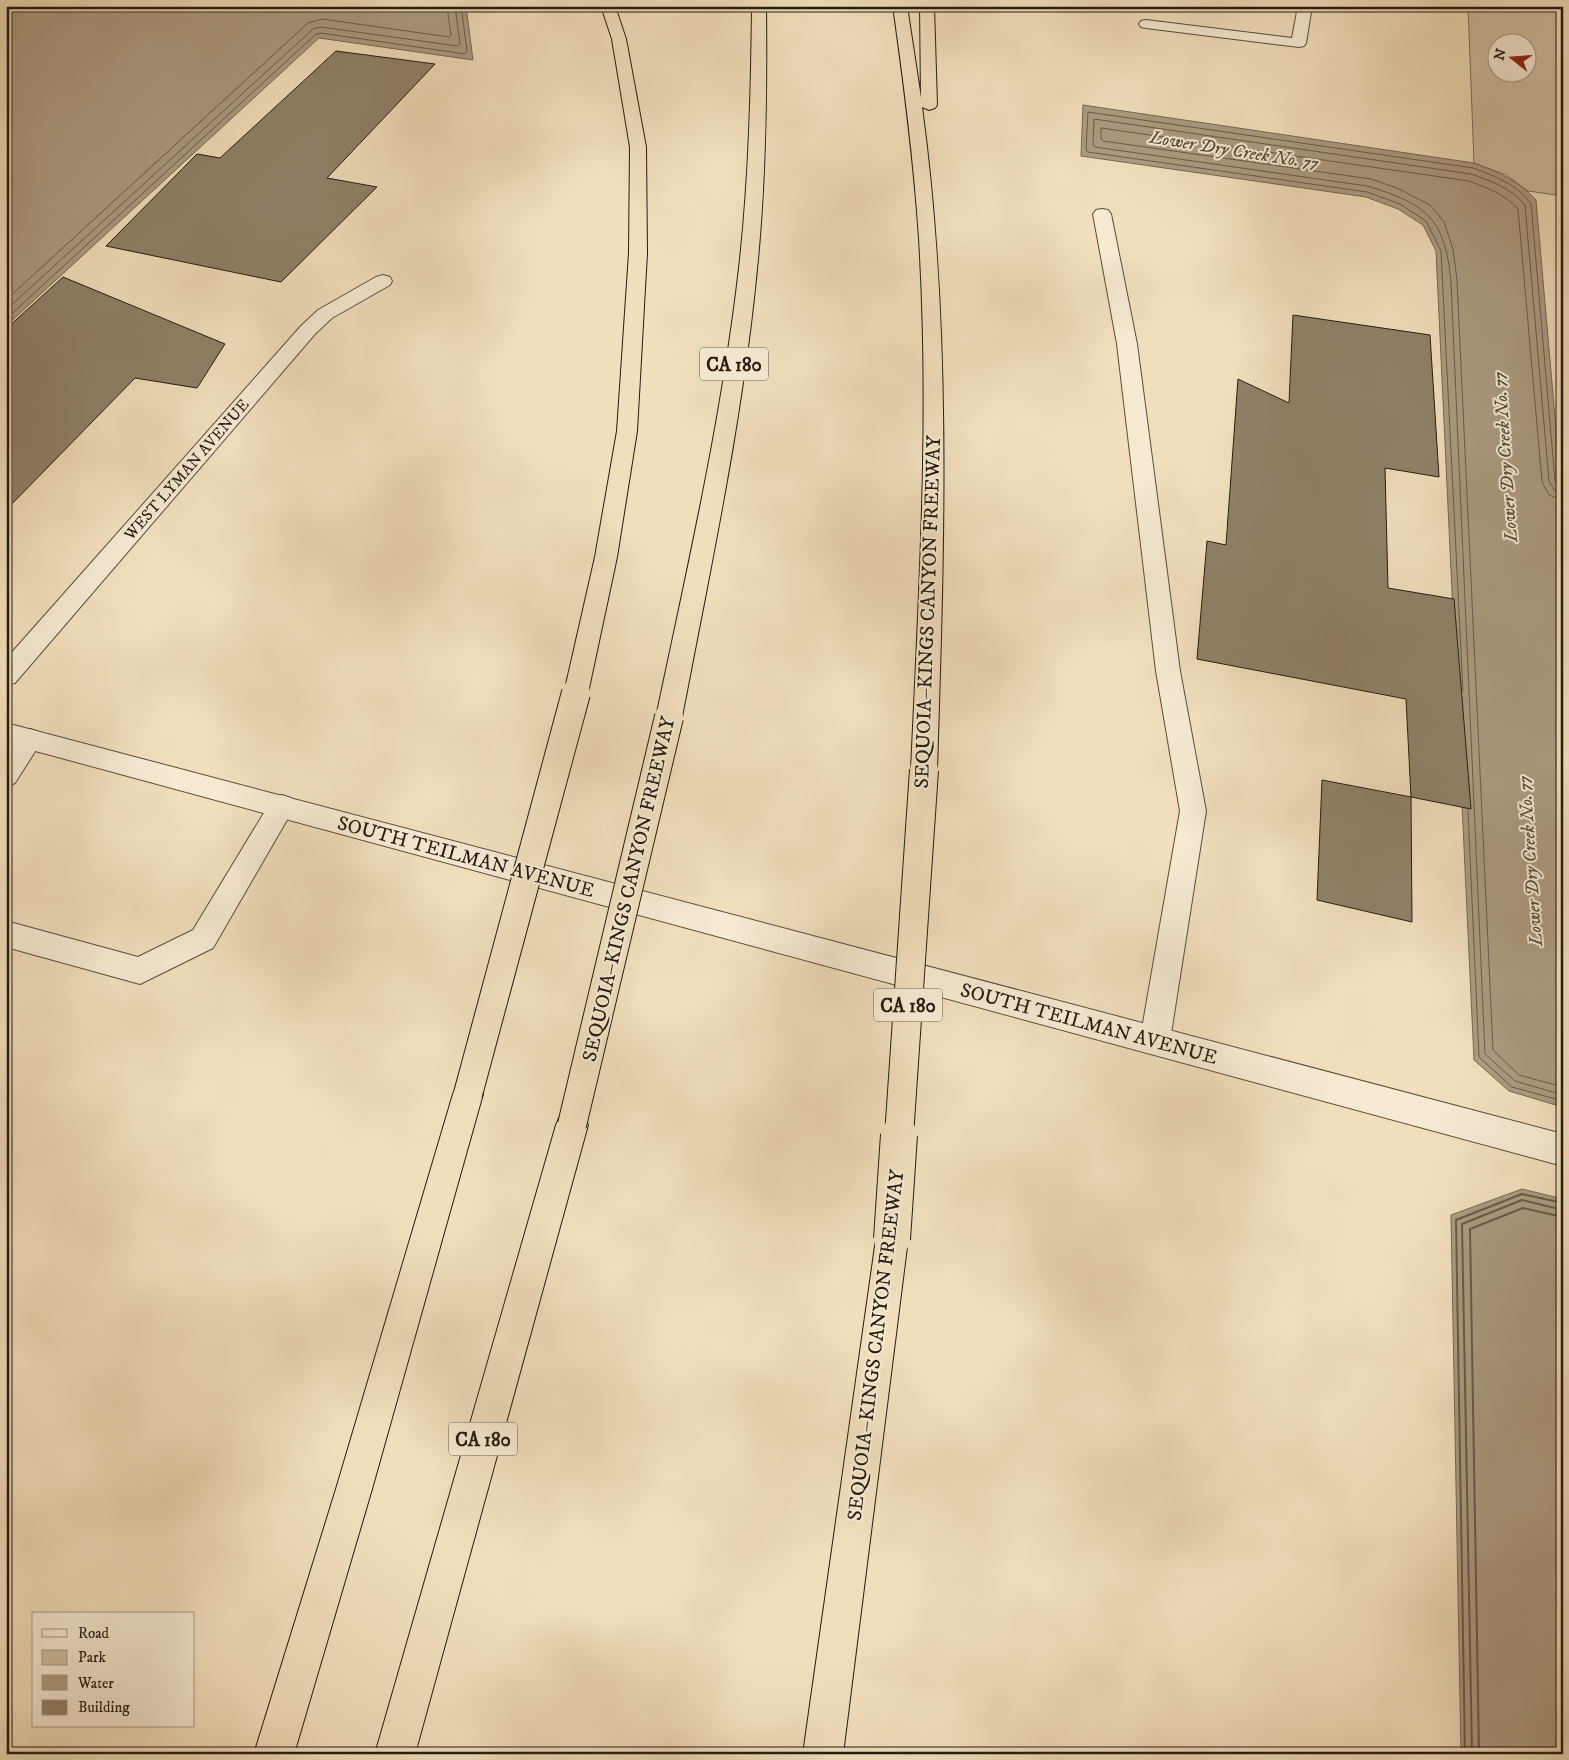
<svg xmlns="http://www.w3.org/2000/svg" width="1569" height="1760" font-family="'IM FELL DW Pica',serif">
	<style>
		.green { fill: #cebe9f; stroke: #7a6c58; fill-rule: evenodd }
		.water { fill: #ac9c82; stroke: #766854 }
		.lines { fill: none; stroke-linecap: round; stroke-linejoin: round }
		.shore-far1 { stroke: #695c49; stroke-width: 1 }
		.shore { stroke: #695c49; stroke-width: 2 }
		.building { fill: #908169; stroke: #261b10 }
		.lane-casing { stroke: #594c3b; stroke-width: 2 }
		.street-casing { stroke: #594c3b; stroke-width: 2 }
		.highway-casing { stroke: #261b10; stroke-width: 2 }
		.lane { fill: #f6ead3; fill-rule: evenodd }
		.street { fill: #f6ead3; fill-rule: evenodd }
		.highway { fill: #f1dfbc; fill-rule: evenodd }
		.highway-bridge-far1-casing { stroke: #261b10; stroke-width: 30; stroke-linecap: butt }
		.highway-bridge-casing { stroke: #261b10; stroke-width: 38; stroke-linecap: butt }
		.highway-bridge-far1 { stroke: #f1dfbc; stroke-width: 28 }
		.highway-bridge { stroke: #f1dfbc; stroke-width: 36 }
		.labels { text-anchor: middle; stroke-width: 4; stroke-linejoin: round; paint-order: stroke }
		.far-street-label { font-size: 16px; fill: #261b10; stroke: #f6ead3 }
		.far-water-label { font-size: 18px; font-style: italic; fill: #5c4f3e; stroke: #f6ead3 }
		.shield { fill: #f6ead3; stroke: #64594a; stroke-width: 1 }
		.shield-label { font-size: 19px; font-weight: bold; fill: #261b10 }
		.street-label { font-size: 20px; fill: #261b10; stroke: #f6ead3 }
	</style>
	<rect width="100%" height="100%" fill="#f1dfbc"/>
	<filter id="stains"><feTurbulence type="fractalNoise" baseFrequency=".004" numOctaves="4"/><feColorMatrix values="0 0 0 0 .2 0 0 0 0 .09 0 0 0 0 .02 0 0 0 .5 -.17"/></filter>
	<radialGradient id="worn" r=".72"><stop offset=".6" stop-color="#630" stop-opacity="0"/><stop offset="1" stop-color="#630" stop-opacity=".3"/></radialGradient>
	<path class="green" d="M1468,6H1563V196L1528,191L1506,175L1474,163ZM1496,42H1526V72H1496Z"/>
	<path class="water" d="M6,6H466L473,60L319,38L6,326Z
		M1083,105L1474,163C1498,172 1519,181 1536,200L1563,509V1105L1559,1106L1509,1091L1474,1060L1436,251L1423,225L1398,209L1366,197L1081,156Z
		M1522,1189L1563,1199V1754H1461L1451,1215Z"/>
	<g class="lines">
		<path class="shore-far1" d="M6,300L308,23L322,19L449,37L451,35L447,6
			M6,310L313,29L321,27L457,46L460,44L455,6
			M6,319L316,34L321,33L465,54L467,51L461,6
			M1563,492L1554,490L1549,481L1525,205C1511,188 1491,181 1471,174L1094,119L1093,145L1095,147L1367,186C1427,204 1445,218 1451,282L1485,1054L1515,1081L1563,1095
			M1563,500L1549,495L1542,482L1518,209C1505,194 1487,188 1469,181L1101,128V138L1103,141L1371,179L1397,188L1430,205L1444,222L1453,249L1457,280L1493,1050L1519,1075L1563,1087
			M1463,691L1441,251L1426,221L1400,204L1367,192L1088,152L1086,150L1088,112L1473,168C1495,176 1516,184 1531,203L1555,481L1558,485L1563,486
			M1468,810L1479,1057L1512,1087L1563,1101"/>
		<path class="shore" d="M1465,1754L1456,1220L1522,1194L1563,1203
			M1472,1754L1462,1224L1522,1200L1563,1210
			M1479,1754L1470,1229L1523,1208L1563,1217"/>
	</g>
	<path class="building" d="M336,51L435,64L327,178L377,187L281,282L106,246L197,154L220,158Z
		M63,277L225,344L197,388L135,378L6,510V329Z
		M1293,315L1430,335L1439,477L1385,468L1388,588L1454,599L1471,809L1411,797L1406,699L1197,659L1207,541L1226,545L1238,379L1289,403Z
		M1322,780L1411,797L1412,922L1317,900Z"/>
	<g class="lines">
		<defs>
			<path id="lane" d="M1298,6H1312L1306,43L1304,46L1299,47L1146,28L1141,27L1139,24L1141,21L1146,20L1292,38Z
				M1102,209L1108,210L1111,214L1137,344L1180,671L1206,811L1170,1040L1166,1050L1155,1054L1144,1050L1140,1040L1180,811L1156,671L1117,344L1093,214L1096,210Z
				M30,729L39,732L43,739L15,783L6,787V754L21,732Z
				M282,795L291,798L295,806L213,948L140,984L6,947V921L138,957L193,930L273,798Z"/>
			<path id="street" d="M383,275L390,277L392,281L390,285L332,318L315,334L15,683L6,685V659L301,326L318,310L376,277Z
				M6,723L1563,1134V1166L6,743Z"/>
			<path id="highway" d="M601,6H615L626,39L646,147L647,253L637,431L617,557L588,693L585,700L576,703L567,700L564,693L595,557L617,431L629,253L630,147L612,39Z
				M752,6H766C767,90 766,175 758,259C744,413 711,565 682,717L678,724L669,727L660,724L656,717C688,565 723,414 740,259C749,175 751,91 752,6Z
				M893,6H907L921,98L920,6H934L937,105L935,108L929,110L922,107C952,327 944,548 937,770L933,777L924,781L915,777L911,770C919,593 930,416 919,239C914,161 904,84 893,6Z
				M468,1079L479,1084L483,1094L372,1489L294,1754H254L336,1489L453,1094L457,1084Z
				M572,1110L583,1114L588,1125L415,1754H375L556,1125L561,1114Z
				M892,1223L904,1227L908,1239L843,1754H803L876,1239L880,1227Z"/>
		</defs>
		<use href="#lane" class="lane-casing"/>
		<use href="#street" class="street-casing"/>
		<use href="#highway" class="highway-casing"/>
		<use href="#lane" class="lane"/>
		<use href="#street" class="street"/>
		<use href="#highway" class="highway"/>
		<defs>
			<path id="highway-bridge-far1" d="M468,1094L576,693
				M572,1125L669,717
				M899,1136L924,770"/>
			<path id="highway-bridge" d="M892,1239L899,1135"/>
		</defs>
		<use href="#highway-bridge-far1" class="highway-bridge-far1-casing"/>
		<use href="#highway-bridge" class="highway-bridge-casing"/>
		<use href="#highway-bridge-far1" class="highway-bridge-far1"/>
		<use href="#highway-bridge" class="highway-bridge"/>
	</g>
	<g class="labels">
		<g class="far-street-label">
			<text transform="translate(186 469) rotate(-49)" y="6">WEST LYMAN AVENUE</text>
		</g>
		<g class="far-water-label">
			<text transform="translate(1234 150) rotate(9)" y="6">Lower Dry Creek No. 77</text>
			<text transform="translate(1505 457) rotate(-94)" y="6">Lower Dry Creek No. 77</text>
			<text transform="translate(1530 861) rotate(-94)" y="6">Lower Dry Creek No. 77</text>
		</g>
		<g class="shield">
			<rect x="700" y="347.5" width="68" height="33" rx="4"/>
			<rect x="874" y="988.5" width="68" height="33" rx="4"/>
			<rect x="449" y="1422.5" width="68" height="33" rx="4"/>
		</g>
		<g class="shield-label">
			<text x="734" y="371">CA 180</text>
			<text x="908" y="1012">CA 180</text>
			<text x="483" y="1446">CA 180</text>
		</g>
		<g class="street-label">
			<text transform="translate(927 612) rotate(-88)" y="7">SEQUOIA–KINGS CANYON FREEWAY</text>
			<text transform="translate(466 856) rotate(15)" y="7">SOUTH TEILMAN AVENUE</text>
			<text transform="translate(628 889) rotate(-77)" y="7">SEQUOIA–KINGS CANYON FREEWAY</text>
			<text transform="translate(1089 1023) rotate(15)" y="7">SOUTH TEILMAN AVENUE</text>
			<text transform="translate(875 1345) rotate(-83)" y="7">SEQUOIA–KINGS CANYON FREEWAY</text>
		</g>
	</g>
	<rect width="1569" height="1760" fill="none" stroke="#f1dfbc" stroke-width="25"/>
	<rect x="8" y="8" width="1554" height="1745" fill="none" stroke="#261b10" stroke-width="2.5"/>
	<rect x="12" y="12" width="1544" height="1735" fill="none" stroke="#261b10"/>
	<rect x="32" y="1612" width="162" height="115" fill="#f6ead3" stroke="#a39785"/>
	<rect x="42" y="1629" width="25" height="8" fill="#f6ead3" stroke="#a39785"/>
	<text x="78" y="1638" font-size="15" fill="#261b10">Road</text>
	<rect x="42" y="1650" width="25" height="15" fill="#cebe9f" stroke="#a39785"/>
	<text x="78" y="1662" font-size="15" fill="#261b10">Park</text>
	<rect x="42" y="1675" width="25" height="15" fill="#ac9c82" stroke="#a39785"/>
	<text x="78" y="1688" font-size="15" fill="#261b10">Water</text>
	<rect x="42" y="1700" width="25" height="15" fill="#908169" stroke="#a39785"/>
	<text x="78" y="1712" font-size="15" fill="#261b10">Building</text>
	<g transform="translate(1512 58) rotate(287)"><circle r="24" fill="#f6ead3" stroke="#a39785"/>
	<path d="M0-4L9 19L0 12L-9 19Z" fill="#8f2418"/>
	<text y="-8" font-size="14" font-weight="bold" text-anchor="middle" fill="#261b10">N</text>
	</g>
	<rect width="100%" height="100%" filter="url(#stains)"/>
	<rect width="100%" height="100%" fill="url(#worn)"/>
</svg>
